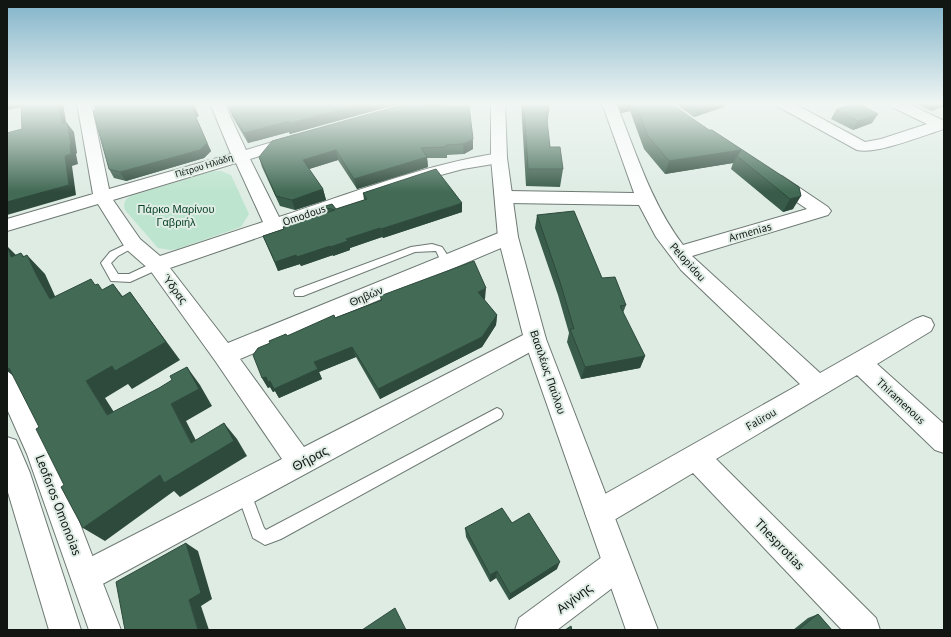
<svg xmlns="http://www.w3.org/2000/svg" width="951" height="637" font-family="'PT Sans',sans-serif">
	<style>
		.green { fill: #bde4ce }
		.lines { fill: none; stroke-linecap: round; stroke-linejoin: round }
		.lane-casing { stroke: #6d7972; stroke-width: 2 }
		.street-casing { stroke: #6d7972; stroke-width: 2 }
		.secondary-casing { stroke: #6d7972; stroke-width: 2 }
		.lane { fill: #fff; fill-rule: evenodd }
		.street { fill: #fff; fill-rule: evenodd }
		.secondary { fill: #fff; fill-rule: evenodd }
		.wall { fill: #395b49 }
		.shaded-wall { fill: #2e4a3c }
		.building { fill: #426a55; stroke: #2e4a3c }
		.labels { text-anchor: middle; stroke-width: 4; stroke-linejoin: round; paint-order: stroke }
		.far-street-label { font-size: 9px; fill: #111613; stroke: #deece4 }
		.park-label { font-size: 11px; fill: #0a422b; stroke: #deece4 }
		.street-label { font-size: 11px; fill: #111613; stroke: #deece4 }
		.near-street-label { font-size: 13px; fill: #111613; stroke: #deece4 }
	</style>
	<rect width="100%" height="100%" fill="#deece4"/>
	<path class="green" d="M213,171H221L231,175L249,214L241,227L177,249L170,250L158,248L125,210C123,203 125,199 131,196Z"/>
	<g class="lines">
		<defs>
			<path id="lane" d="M133,241L136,242L138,244L136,246L118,256L111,263L118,274H129L157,261L161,262L162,265L161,268L130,282L111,281L101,263L110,252Z
				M432,244L442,247L452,262L451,265H443L436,251L415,252L303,296H295L294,293L295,290L411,247Z
				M497,408L501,410L503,414L501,418L281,539L265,545L253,538L237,493L239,488L244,486L249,488L264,528L266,530Z"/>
			<path id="street" d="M77,103H91L109,189L231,154L210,103H224L246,150L296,135L302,137L304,140L302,143L250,159L279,217C352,193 423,165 499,153L505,154L507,158L505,162L463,169L437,176L170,268L228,343L501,232L508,230L515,232L518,237L515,242L240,359L304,447L527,333L535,330L543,333L546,339L543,345L97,587L86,591L75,587L71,576L75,565L282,459L216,362L150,270L126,249L98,204L7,231V219L93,194ZM236,163L263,222L160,256L140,239L113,200Z
				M602,103H616C636,152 651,203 683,245L807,209L770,184L767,180L770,176L776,175L782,176L828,207L831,211L828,215L692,256L820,373L915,319L923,316L931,319L934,325L931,331L877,364L944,424V453L935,450L857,375L716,459L876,618L880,630H842L693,473L609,523L599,527L589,523L585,513L589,503L800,384L681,270L656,237L639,205L505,203L499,201L496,197L499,193L505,191L634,193Z
				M775,103H793L865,142L881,139L927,124L890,106L888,103H907L942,120L944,119V129C924,135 876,155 857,150L777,106Z
				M617,550L628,554L632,565L628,576L557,630H515L519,618L606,554Z"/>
			<path id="secondary" d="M491,103H505L507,158L518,237L546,339L658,630H626L524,339L498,237L491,158Z
				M7,371L16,374L53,454L121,630H89L27,454L7,409Z
				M7,437L16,440L30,473L81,630H49L7,489Z"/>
		</defs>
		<use href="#lane" class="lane-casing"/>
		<use href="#street" class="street-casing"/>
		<use href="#secondary" class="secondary-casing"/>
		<use href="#lane" class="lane"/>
		<use href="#street" class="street"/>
		<use href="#secondary" class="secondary"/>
	</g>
	<path class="wall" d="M402,103L290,134L289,132L248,143L232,116L228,106Z
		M445,103L441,106L473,149L464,154L447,155V158H427L428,167L357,189L338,160L309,169L323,189L326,200L295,210L280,206L262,167L259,157Z
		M519,103H549L548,104L549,111L547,126L550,147L563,169L560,187L526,186L521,104H519Z
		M617,103H670L709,130L799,187L793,209L783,212L731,169L733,163L665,174L644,149L630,111L621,113Z
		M674,103H726L724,107L694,117Z
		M914,103H944V106L931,111Z
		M836,110L872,123L853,130L831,119Z
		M93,111L199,116L196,117L211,151L204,158L126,181L114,178L109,169Z
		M363,193L462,212L383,238L382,237L350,248V250L333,256V255L301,266L300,264L278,271L263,236L284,229L283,227L324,214L322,207L336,209L364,200Z
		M537,215L602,278L626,305L623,313L645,356L640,368L581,379L567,342L569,333L558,295L535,228Z
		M380,296L485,299L484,300L497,315L496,325L482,347L380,399L356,357L319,372L322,379L279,398L275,391L273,392L270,387L268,388L262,378L287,336L381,300Z
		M512,523L557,569L509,600L496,578L490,582L466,537L465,528Z
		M818,614L832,630H793L808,618Z"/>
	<path class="shaded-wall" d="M7,103H25L27,106L7,110Z
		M58,103H63L68,134L62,124Z
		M364,103H402L290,134L289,132L248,143L244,133L290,121Z
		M429,103H445L426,116L425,106Z
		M624,103H632L630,111L621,113Z
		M713,103H726L724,107L694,117L698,108Z
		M937,103H944V106L931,111Z
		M195,107L199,116L196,117L192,108Z
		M878,114L872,123L853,130L858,121Z
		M67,123L74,132L77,153L76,154L78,164L72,166L76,195L7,215V202L65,156L70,144Z
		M473,139V149L464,154L463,144Z
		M207,143L211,151L204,158L126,181L120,172Z
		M336,150L338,160L306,170L303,160Z
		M741,150L737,156L733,163L665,174L669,161Z
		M427,157L428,167L357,189L354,179Z
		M323,189L326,200L295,210L292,200Z
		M801,196L793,209L783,212L790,199Z
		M462,203V212L383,238L381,229Z
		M380,228L382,237L350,248V250L333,256L330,247L346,239Z
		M7,246L25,264L11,257Z
		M330,246L333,255L301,266L297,257Z
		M21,253L31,264L27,255L45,274L55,296L68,317L50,299L23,257Z
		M296,255L300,264L278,271L275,262Z
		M113,284L128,303L122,297Z
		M486,288L485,299L478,302V292Z
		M130,292L180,360L132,389L128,384L105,398L126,431L107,415L86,381Z
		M497,315L496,325L482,347L380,399L378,389Z
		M352,347L356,357L319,372L322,379L279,398L275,391L273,392L270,387L268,388L262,378L314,362Z
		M645,356L640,368L581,379L585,367Z
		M187,367L200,385L212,406L186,421L205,458L224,423L237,439L247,456L180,497L174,491L105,541L83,528L191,443L171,404Z
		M9,368L28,387L7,371V369Z
		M186,543L198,551L212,599L201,606L209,630H198L189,600Z
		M560,562L557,569L509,600L510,594Z
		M497,571L496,578L490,582V575Z"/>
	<path class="building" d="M21,103H58L62,124L67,123L71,144H70L71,154L65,156L69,185L7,202V133L22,129Z
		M94,103H193L195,107L192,108L207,143L200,150L120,172L109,169L93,111L96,110Z
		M231,103H364L287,124L290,121L244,133L228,106Z
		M409,103H429L425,106L469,105L473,139L463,144L446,145V147L421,148L427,157L354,179L336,150L303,160L323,189L292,200L276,196L259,157L272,141Z
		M524,103H548L549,111H546L550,147H560L563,169H528Z
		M635,103H670L709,130H712L799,187L801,196L790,199L737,156L741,150L669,161L648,136Z
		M689,103H713L698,108Z
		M853,103H858L878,114L858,121L836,110Z
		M436,169L462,203L381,229L380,228L346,239L348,241L330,247V246L297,257L296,255L275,262L263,236L284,229L283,227L335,210L322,207L332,204L336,209L367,199L363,193Z
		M574,211L602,278L615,277L626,305L620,306L645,356L585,367L570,329H574L560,282L537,215Z
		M7,246L11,257L21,253L23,257L27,255L37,276L50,299L91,279L95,285L98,284L102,290L113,284L122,297L130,292L166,342L115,371L112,366L86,381L107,415L159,388L172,380L170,376L187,367L199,389L171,404L191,443L224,423L234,441L164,483L160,475L83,528L61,487L64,485L36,429L39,427L9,368L7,369Z
		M474,261L486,288L478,292L497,315L482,337L378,389L352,347L314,362L318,369L274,389L270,381L268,382L266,377L262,378L253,355L258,348L270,343L269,341L286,334L287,336L334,315L335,318L382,300L380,296Z
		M502,508L512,523L529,513L560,562L510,594L497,571L490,575L465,528Z
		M186,543L201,593L189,600L198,630H125L116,582Z
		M395,608L406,630H362Z
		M818,614L832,630H798Z
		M571,626L572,630H565Z"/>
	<linearGradient id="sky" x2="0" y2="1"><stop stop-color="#81b3c9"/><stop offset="0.54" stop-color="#f0f6f3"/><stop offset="1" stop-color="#f0f6f3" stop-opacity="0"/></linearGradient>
	<rect width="951" height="192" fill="url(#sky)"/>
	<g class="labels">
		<g class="far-street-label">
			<text transform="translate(204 166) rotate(-17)" y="3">Πέτρου Ηλιάδη</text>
		</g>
		<g class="park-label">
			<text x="176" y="213">Πάρκο Μαρίνου<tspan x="176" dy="13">Γαβριήλ</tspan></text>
		</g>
		<g class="street-label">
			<text transform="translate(304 215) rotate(-19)" y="4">Omodous</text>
			<text transform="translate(750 232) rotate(-16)" y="4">Armenias</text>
			<text transform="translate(688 262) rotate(48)" y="4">Pelopidou</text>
			<text transform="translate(175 289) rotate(53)" y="4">Ύδρας</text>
			<text transform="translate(366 296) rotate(-23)" y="4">Θηβών</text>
			<text transform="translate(548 372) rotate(71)" y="4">Βασιλέως Παύλου</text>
			<text transform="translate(901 401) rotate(43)" y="4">Thiramenous</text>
			<text transform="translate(761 419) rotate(-30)" y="4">Falirou</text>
		</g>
		<g class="near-street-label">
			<text transform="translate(310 458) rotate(-28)" y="5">Θήρας</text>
			<text transform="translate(59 505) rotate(69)" y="5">Leoforos Omonoias</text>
			<text transform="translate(780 544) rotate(46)" y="5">Thesprotias</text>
			<text transform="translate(574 598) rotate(-37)" y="5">Αιγίνης</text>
		</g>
	</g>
	<rect width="951" height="637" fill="none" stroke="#111613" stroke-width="16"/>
</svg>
